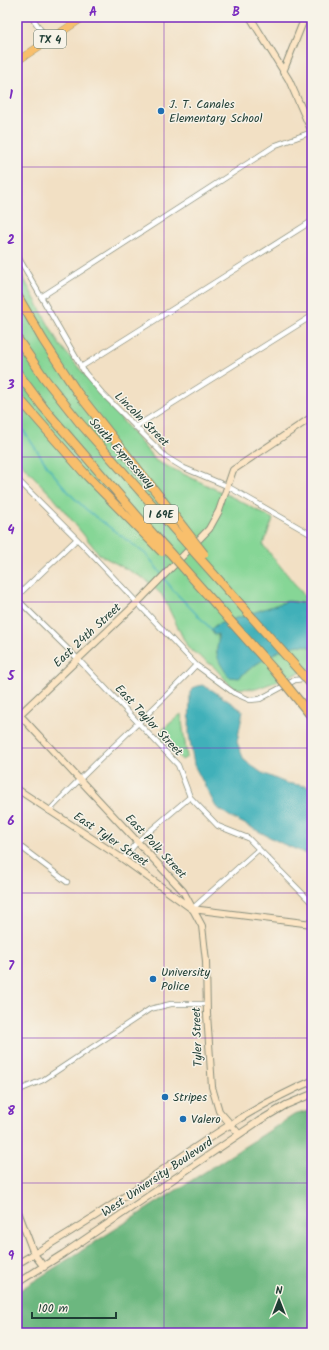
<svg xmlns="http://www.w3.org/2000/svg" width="329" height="1350" font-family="Kalam,sans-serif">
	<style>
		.green { fill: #86d696; stroke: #528a65 }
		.forest { fill: #6cb77f; stroke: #467a5a }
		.water { fill: #40b0b9; stroke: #307676 }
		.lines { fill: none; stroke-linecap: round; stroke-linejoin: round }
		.stream { stroke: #40b0b9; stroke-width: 1.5 }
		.street-casing { stroke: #888e7c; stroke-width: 6 }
		.secondary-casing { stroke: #888e7c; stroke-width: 8 }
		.primary-casing { stroke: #888e7c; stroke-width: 8 }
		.street { stroke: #fff; stroke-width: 4.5 }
		.secondary { stroke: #fce5c4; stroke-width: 6 }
		.primary { stroke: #f8bf6c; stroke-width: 7 }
		.highway-bridge-casing { stroke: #888e7c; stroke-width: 10; stroke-linecap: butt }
		.highway-bridge { stroke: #f8bf6c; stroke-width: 8 }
		.grid { fill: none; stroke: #7b2cbf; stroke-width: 1; stroke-opacity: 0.55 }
		.poi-dot { fill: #1f6fb2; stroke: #f7f3e8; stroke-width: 1.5 }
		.labels { text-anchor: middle; stroke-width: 3; stroke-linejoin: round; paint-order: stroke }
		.shield { fill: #f7f3e8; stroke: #60746a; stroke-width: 1 }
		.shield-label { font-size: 11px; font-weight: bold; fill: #1f3d34 }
		.poi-label { font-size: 12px; fill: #1f3d34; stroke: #f7f3e8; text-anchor: start }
		.street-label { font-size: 12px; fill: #1f3d34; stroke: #f7f3e8 }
		.neatline { fill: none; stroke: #7b2cbf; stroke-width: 1.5 }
		.grid-label { font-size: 13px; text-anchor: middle; font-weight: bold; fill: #7b2cbf }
	</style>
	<rect width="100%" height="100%" fill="#f7f3e8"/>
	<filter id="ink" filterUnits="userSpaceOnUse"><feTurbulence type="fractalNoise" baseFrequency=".025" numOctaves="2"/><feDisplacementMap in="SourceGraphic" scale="8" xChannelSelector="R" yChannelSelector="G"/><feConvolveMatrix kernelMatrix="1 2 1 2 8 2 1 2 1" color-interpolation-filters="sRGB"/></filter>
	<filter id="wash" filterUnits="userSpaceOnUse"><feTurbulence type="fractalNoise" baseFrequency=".012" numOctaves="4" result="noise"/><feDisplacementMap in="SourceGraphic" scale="16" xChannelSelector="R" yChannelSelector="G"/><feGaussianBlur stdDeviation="0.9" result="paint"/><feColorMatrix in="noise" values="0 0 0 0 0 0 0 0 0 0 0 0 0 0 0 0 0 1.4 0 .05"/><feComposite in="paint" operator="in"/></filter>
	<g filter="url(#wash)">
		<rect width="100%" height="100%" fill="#f2e0c4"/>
		<path class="green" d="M17,266L59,344L156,461L236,499L273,519L263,545L312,605L288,601L216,625L212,629L214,635L217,634L219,641L216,652L239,678C253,665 293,636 312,648V668L256,689L233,688L214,667L188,648L162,595L145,579L100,555L53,497L17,459Z
			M181,714L187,757L182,760L162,740L161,731Z"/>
		<path class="forest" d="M312,1110V1333H17V1292L294,1115Z"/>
		<path class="water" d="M288,601L312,605V648C293,636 253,665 239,678L229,677C224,669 216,660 217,650C217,644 219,640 218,634L214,635L211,629L216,625Z
			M202,685L212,690L243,711L237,742L244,760L262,773L286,783L312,787V856L283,844L231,817L216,807L194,765L189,734L190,692L195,687Z"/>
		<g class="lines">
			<path class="stream" d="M17,421L50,470L72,496L88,511L147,555L162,575
				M164,578L173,590L211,629"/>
		</g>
	</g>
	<g filter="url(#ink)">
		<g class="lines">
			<defs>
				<path id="street" d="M32,17L48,41
					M17,255L85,373L102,393L166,457L184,468L227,486L312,535
					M41,297L276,145L312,132
					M81,367L312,221
					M135,427L312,316
					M17,479L77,539L196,665L234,693L250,700L260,699L295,680L312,678
					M17,596L77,539
					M17,599L78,659L178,765L190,797L218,826L248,838L312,903
					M49,811C96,760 149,716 196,665
					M17,844L67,882
					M123,859L137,842L190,797
					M192,909L259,849
					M17,1091L43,1080L150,1009L171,1004H207"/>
				<path id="secondary" d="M250,17L289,80L312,132
					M283,72L305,17
					M17,712L183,891L202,926L206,961L207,1014L212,1087L219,1111L239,1134
					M17,717L138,602L209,529L219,511L233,470L312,417
					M17,789L123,859L192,909L312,924
					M17,1209L34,1254L44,1267
					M17,1264C51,1244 85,1223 118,1201C180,1158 242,1111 312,1081
					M17,1283L63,1254L259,1121L286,1105L312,1094"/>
				<path id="primary" d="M17,61L84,17"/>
			</defs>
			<use href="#street" class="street-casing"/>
			<use href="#secondary" class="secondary-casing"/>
			<use href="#primary" class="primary-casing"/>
			<use href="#street" class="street"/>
			<use href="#secondary" class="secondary"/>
			<use href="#primary" class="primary"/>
			<defs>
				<path id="highway-bridge" d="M17,295L43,340L77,392L160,497L204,554
					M17,338L45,379L79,422L312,685
					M17,372L43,407L140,519L274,670L312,717
					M17,396L87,476L162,552"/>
			</defs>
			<use href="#highway-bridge" class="highway-bridge-casing"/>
			<use href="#highway-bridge" class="highway-bridge"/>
		</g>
	</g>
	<path class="grid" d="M164,17V1333M17,167H312M17,312H312M17,457H312M17,602H312M17,748H312M17,893H312M17,1038H312M17,1183H312"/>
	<g class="poi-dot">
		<circle cx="161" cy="111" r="4"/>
		<circle cx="153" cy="979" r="4"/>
		<circle cx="165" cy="1097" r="4"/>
		<circle cx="183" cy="1119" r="4"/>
	</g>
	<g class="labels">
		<g class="shield">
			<rect x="34" y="30" width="32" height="18" rx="3"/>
			<rect x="144" y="505" width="34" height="18" rx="3"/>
		</g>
		<g class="shield-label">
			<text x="50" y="43">TX 4</text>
			<text x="161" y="518">I 69E</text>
		</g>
		<g class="poi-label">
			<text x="169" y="108">J. T. Canales<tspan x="169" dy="14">Elementary School</tspan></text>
			<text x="161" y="976">University<tspan x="161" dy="14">Police</tspan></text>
			<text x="173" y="1101">Stripes</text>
			<text x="191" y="1123">Valero</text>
		</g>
		<g class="street-label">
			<text transform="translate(142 419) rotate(45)" y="4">Lincoln Street</text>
			<text transform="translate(122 453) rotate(48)" y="4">South Expressway</text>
			<text transform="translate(87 635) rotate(-43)" y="4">East 24th Street</text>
			<text transform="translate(149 720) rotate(47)" y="4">East Taylor Street</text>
			<text transform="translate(111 839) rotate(34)" y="4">East Tyler Street</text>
			<text transform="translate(156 846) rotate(47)" y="4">East Polk Street</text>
			<text transform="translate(197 1037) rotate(-92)" y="4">Tyler Street</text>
			<text transform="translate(157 1177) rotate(-34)" y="4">West University Boulevard</text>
		</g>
	</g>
	<rect width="329" height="1350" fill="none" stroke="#f7f3e8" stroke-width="44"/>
	<g transform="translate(279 1300)" stroke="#f7f3e8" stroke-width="3" paint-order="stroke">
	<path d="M0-3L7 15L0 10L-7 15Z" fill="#1f3d34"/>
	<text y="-6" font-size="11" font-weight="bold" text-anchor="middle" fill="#1f3d34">N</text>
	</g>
	<path d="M32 1312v6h84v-6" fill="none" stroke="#1f3d34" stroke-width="2"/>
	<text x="38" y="1312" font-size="12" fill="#1f3d34" stroke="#f7f3e8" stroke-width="3" paint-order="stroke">100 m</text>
	<rect x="22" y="22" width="285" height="1306" class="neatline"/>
	<g class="grid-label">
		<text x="93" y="16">A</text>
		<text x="236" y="16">B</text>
		<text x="11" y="99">1</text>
		<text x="11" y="244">2</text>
		<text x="11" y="389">3</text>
		<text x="11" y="534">4</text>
		<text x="11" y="680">5</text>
		<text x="11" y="825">6</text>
		<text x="11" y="970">7</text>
		<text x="11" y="1115">8</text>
		<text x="11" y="1260">9</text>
	</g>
</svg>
